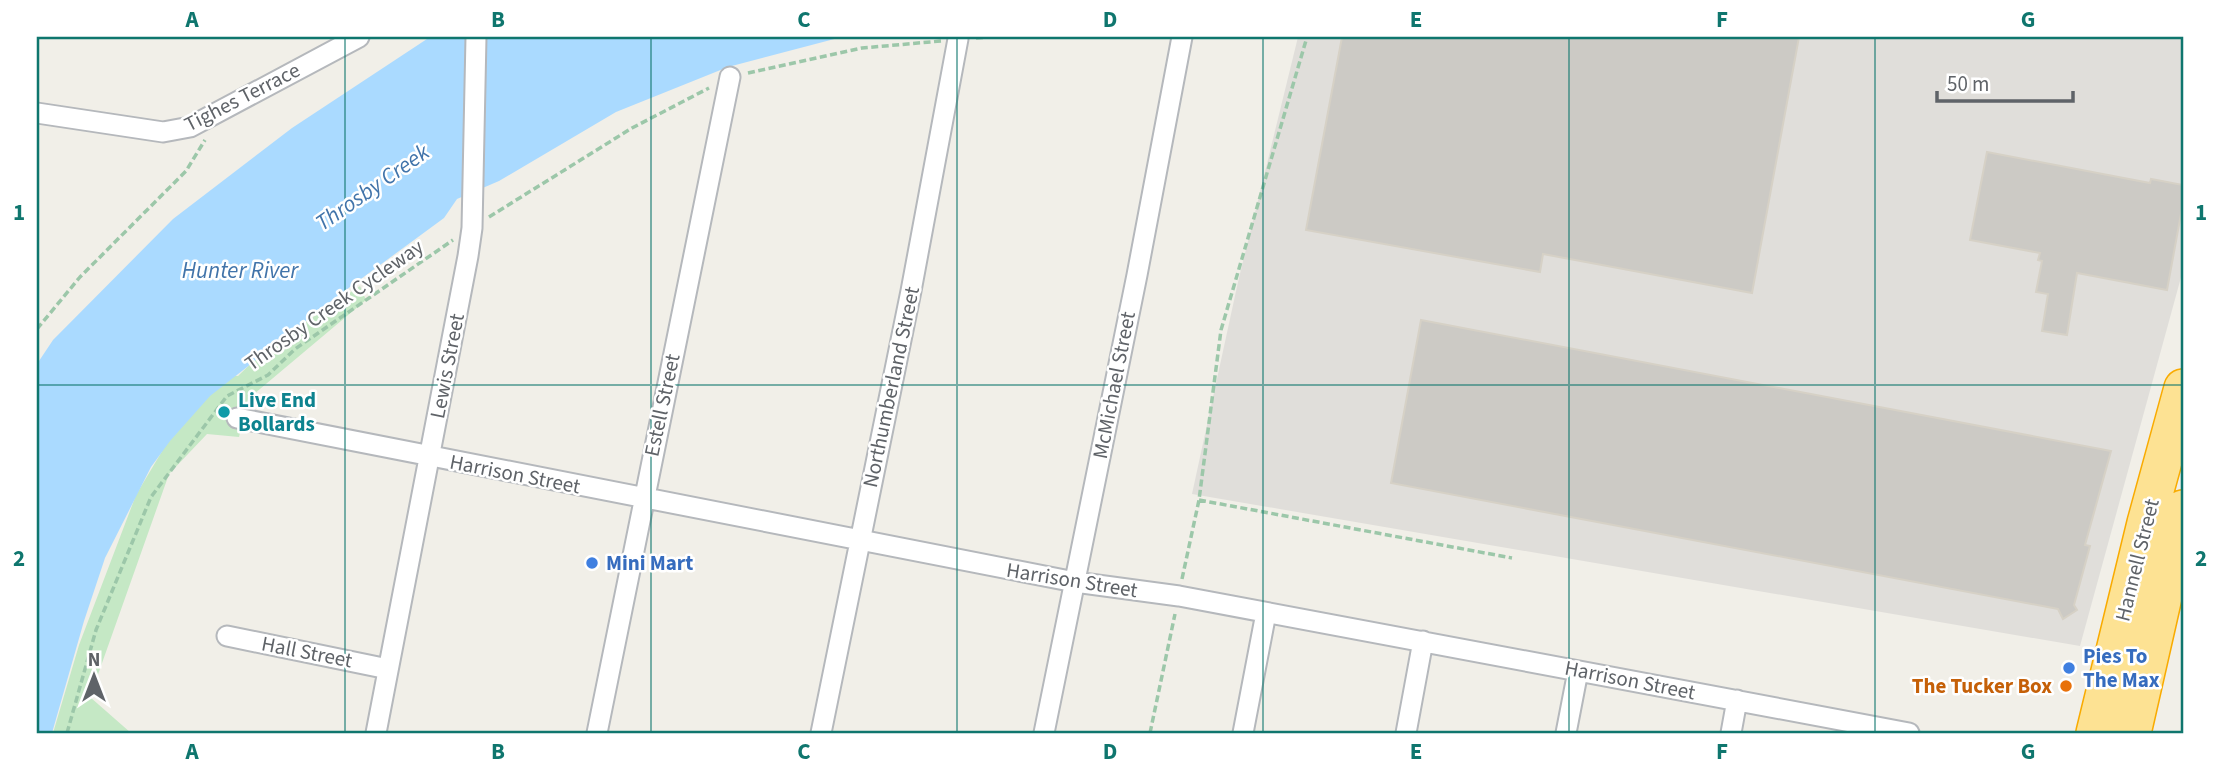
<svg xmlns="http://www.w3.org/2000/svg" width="2220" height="770" font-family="'Source Sans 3',sans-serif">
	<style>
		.industrial { fill: #e0deda }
		.green { fill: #c5e8c5 }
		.water { fill: #aadaff }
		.building { fill: #cccac5; stroke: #d6d1c6; stroke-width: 2 }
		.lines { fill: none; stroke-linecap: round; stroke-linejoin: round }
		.street-casing { stroke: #b5b8bc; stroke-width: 23 }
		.highway-casing { stroke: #f9ab00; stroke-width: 40 }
		.path { stroke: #9cc7a9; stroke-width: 3.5; stroke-dasharray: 7 3.5; stroke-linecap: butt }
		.street { stroke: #fff; stroke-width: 19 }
		.highway { stroke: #fde293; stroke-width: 37 }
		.grid { fill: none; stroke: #0f766e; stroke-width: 2; stroke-opacity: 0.55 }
		.culture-dot { fill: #0f9aa8; stroke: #fff; stroke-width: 2.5 }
		.shop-dot { fill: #3f7fe0; stroke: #fff; stroke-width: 2.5 }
		.food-dot { fill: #e8710a; stroke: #fff; stroke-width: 2.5 }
		.labels { text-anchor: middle; stroke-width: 5; stroke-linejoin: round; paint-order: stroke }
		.street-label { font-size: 21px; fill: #5f6368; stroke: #fff }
		.culture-label { font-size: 21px; font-weight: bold; fill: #0d838f; stroke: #fff; text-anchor: start }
		.shop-label { font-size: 21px; font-weight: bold; fill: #366cbe; stroke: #fff; text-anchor: start }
		.food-label { font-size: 21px; font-weight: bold; fill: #c56008; stroke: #fff; text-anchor: end }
		.water-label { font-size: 23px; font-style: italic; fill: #4174aa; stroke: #fff }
		.neatline { fill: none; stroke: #0f766e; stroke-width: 2.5 }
		.grid-label { font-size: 23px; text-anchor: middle; font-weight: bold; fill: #0f766e }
	</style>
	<rect width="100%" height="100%" fill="#f1efe8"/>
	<path class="industrial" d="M1298,37H2183V270L2080,646L1192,494L1238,282Z"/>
	<path class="green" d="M360,286L366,300L248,399L239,437L207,434L169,474L90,697L131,733H53L79,645L136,495L174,431L227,375L238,376L268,347Z"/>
	<path class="water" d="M430,37H842L728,67L616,112L499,181L457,199L444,218L335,298L210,396L170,441L151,467L105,558L84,621L52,733H37V364L53,340L173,219L292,128Z"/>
	<path class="building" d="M1342,37H1799L1752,293L1543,254L1540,272L1306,230Z
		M1987,152L2150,183L2151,179L2183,185V203L2167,290L2077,273L2067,335L2042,331L2048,294L2036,292L2042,261L2038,260L2040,253L1970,240Z
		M1421,320L2111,451L2085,545L2090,546L2074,605L2077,610L2063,619L2058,609L1391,483Z"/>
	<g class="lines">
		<defs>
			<path id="street" d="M37,113L163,132L190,127L359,37
				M237,418L1075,582L1179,596L1909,733
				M227,636L388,669
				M376,733L468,256L472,228L476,37
				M597,733L730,77
				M821,733L911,291L958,39
				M1044,733L1137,275L1182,37
				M1243,733L1266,613
				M1406,733L1423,641
				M1566,733L1578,671
				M1731,733L1737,700"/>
			<path id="highway" d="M2095,733L2146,523L2183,388
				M2132,733L2183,509"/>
		</defs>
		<use href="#street" class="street-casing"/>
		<use href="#highway" class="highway-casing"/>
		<path class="path" d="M976,38L988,37
			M748,73L862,48L941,41
			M489,217L632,128L709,88
			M37,329L80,277L186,171L205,140
			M1199,500L1512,558
			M1182,579L1199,500L1221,330L1307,37
			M67,733L96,630L151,497L227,396L268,375L295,349L453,240
			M1150,733L1175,614"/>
		<use href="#street" class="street"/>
		<use href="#highway" class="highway"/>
	</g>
	<path class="grid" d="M345,37V733M651,37V733M957,37V733M1263,37V733M1569,37V733M1875,37V733M37,385H2183"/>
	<circle class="culture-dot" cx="224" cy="412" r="7"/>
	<g class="shop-dot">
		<circle cx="592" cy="563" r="7"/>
		<circle cx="2069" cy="668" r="7"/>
	</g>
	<circle class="food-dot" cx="2066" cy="686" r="7"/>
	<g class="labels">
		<g class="street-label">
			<text transform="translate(242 97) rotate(-27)" y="7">Tighes Terrace</text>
			<text transform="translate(334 305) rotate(-35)" y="7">Throsby Creek Cycleway</text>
			<text transform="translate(447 366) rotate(-79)" y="7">Lewis Street</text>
			<text transform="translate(1114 385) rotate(-79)" y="7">McMichael Street</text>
			<text transform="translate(891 387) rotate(-78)" y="7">Northumberland Street</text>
			<text transform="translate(662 405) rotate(-78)" y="7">Estell Street</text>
			<text transform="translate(515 474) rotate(11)" y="7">Harrison Street</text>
			<text transform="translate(2137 560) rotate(-76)" y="7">Hannell Street</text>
			<text transform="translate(1072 580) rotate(9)" y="7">Harrison Street</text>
			<text transform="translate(307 652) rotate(11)" y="7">Hall Street</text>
			<text transform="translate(1630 680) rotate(11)" y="7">Harrison Street</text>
		</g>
		<g class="culture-label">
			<text x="238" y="407">Live End<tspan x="238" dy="24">Bollards</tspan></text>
		</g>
		<g class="shop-label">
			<text x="606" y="570">Mini Mart</text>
			<text x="2083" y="663">Pies To<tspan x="2083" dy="24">The Max</tspan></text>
		</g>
		<g class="food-label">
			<text x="2052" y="693">The Tucker Box</text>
		</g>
		<g class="water-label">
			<text transform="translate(372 187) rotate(-35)" y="8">Throsby Creek</text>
			<text x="240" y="278">Hunter River</text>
		</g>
	</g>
	<rect width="2220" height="770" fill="none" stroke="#ffffff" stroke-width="77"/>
	<g transform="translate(94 676)" stroke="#ffffff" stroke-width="5" paint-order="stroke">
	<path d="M0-5L12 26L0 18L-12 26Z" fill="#5f6368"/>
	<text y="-10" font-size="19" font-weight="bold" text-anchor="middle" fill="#5f6368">N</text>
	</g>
	<path d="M1937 91v10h136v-10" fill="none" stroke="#5f6368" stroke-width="3.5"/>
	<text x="1947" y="91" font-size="21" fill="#5f6368" stroke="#ffffff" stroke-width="5" paint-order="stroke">50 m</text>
	<rect x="38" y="38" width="2144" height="694" class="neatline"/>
	<g class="grid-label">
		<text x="192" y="27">A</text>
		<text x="498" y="27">B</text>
		<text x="804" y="27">C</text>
		<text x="1110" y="27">D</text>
		<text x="1416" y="27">E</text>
		<text x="1722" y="27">F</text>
		<text x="2028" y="27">G</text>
		<text x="19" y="220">1</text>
		<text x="2201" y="220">1</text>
		<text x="19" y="566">2</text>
		<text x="2201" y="566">2</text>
		<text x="192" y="759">A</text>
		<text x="498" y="759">B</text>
		<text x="804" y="759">C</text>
		<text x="1110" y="759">D</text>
		<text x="1416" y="759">E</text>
		<text x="1722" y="759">F</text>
		<text x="2028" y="759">G</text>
	</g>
</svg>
